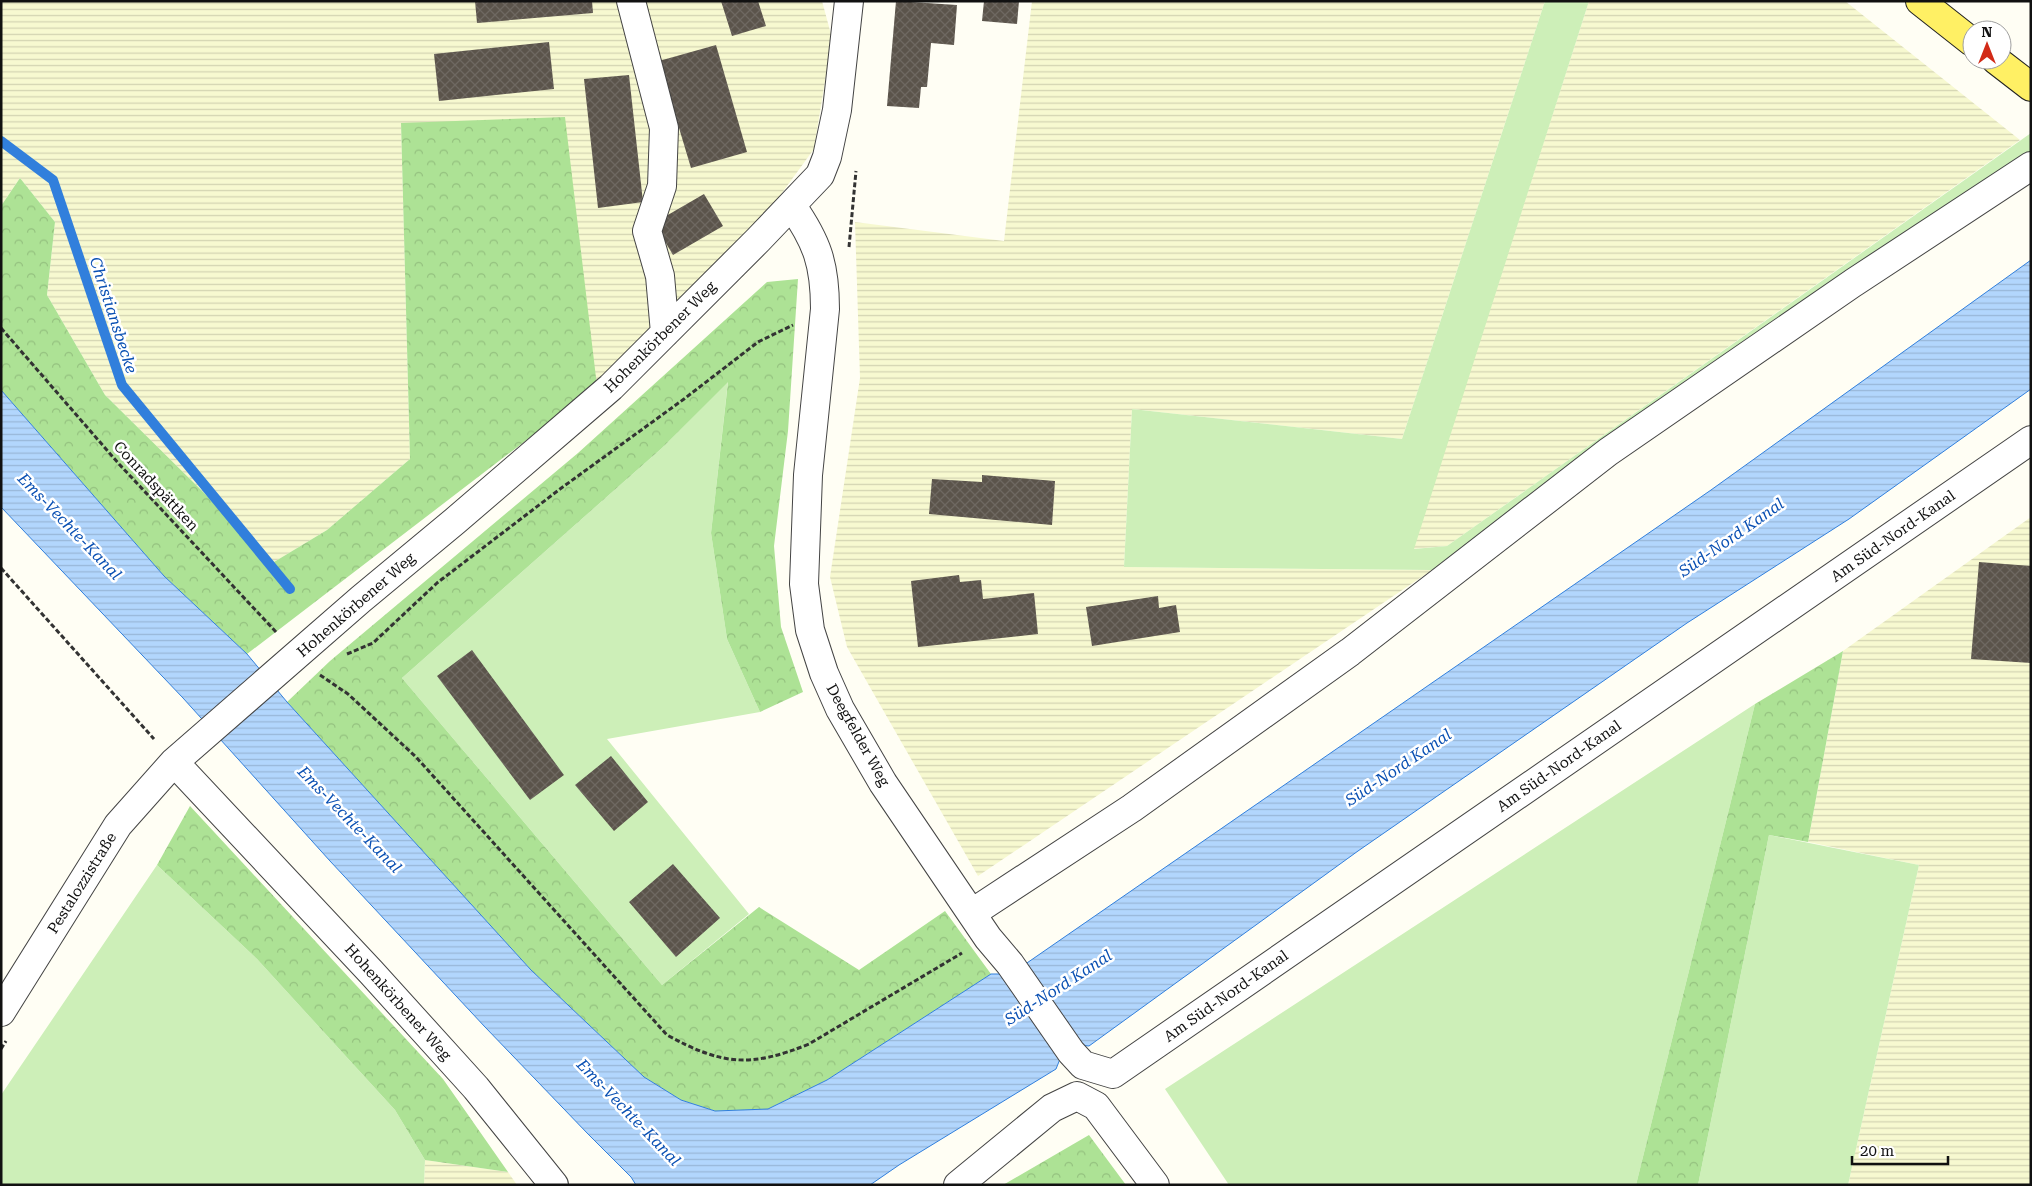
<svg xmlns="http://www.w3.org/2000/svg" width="2032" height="1186" font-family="'Roboto Serif',serif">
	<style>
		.farmland { fill: url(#farmland-rules) }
		.grass { fill: #cdefb8 }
		.forest { fill: url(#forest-crowns) }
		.water { fill: url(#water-rules); stroke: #317fdc }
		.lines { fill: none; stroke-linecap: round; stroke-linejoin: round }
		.stream { stroke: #317fdc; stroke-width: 10 }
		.building { fill: url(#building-cross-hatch) }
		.minor-casing { stroke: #444; stroke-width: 30 }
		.major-casing { stroke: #222; stroke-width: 30 }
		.path { stroke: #333; stroke-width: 3; stroke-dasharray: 5 2.5; stroke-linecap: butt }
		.minor { stroke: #fff; stroke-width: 28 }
		.major { stroke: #fff064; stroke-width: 28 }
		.labels { text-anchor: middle; stroke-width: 5; stroke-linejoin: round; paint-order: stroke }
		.street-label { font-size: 15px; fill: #111; stroke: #fff }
		.water-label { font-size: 16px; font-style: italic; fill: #0a50b3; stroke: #fff }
	</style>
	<defs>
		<pattern id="farmland-rules" width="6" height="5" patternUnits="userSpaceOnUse" patternTransform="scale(1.25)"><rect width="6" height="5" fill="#f7f9d0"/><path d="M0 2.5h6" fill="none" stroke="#d3d4b2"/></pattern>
		<pattern id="forest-crowns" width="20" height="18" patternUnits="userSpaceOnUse" patternTransform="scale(1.25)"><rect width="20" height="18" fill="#ade295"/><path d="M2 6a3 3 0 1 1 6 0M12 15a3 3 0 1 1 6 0" fill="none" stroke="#94c17f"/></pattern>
		<pattern id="water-rules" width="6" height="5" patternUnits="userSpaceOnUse" patternTransform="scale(1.25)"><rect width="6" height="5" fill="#b2d6fd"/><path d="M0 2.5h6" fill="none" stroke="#98b7d8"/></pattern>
		<pattern id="building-cross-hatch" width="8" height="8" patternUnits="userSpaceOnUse" patternTransform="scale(1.25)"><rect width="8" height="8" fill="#5b544b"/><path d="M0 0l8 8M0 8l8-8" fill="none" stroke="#6e6861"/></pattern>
	</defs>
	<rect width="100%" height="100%" fill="#fffef4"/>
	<path class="farmland" d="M1,1H822L832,38L814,149L768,212L597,386L401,123L410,459L327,530L274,562L105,395L47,295L55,222L20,178L1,206Z
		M1032,1H1545L1402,439L1132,409L1124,567L1432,570L978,876L847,647L830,577L860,378L855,222L1004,241Z
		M1589,1H1845L2020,140L1447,546L1413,549Z
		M2031,517V1185H1848L1919,865L1808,842L1843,651Z
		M425,1160L508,1172L517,1185H424Z"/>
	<path class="grass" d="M1545,1H1589L1414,549L1447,546L2031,133V154L1432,570L1124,567L1132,409L1402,439Z
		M728,381L711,533L727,639L760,712L607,739L749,914L662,985L402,678L662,448Z
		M1755,704L1636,1185H1229L1165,1089Z
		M1769,835L1919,865L1848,1185H1698Z
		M157,865L257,959L395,1110L425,1160L424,1185H1V1095Z"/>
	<path class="forest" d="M565,117L597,386L247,654L164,576L1,390V206L20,178L55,222L47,295L105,395L274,562L327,530L410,459L401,123Z
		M798,279L788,431L774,546L781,627L803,692L760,712L727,639L711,533L728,382L662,448L402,678L662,985L759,907L859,970L945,911L991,974L827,1080L768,1109L715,1111L681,1100L644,1077L531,970L287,702L330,661L578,453L767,282Z
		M1843,651L1808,842L1769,835L1698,1185H1636L1755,704Z
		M190,806L443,1079L508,1172L425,1160L395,1110L257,959L157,865Z
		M1089,1135L1126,1185H1003Z"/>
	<path class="water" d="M2031,260V389L1849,519L1687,623L1358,851L1089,1046L1079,1045L1060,1059L1056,1069L899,1165L870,1185H636L631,1177L588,1134L485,1027L330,861L183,698L1,507V390L164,576L247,654L287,702L531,970L644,1077L681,1100L715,1111L768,1109L827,1080L991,974H1002L1024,965L1711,490Z"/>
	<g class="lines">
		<path class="stream" d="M1,141L53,180L122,385L290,589"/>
	</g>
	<path class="building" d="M475,1H592L593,13L477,23Z
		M721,1H758L766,26L732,36Z
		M896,1L957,5L954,45L931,43L927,87H921L919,108L887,106Z
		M984,1H1019L1017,24L982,21Z
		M549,42L554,89L439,101L434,54Z
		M716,45L747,152L691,168L659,61Z
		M629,75L643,202L598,208L584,79Z
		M704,194L723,226L673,255L654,223Z
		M982,475L1055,481L1052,525L929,514L932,479L982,482Z
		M1979,562L2031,566V663L1971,659Z
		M959,575L960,582L981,580L983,599L1034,593L1038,634L918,647L911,581Z
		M1158,596L1159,608L1176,605L1180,632L1092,646L1086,607Z
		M472,650L564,775L530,800L437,676Z
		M611,756L648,802L614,831L575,785Z
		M673,864L720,918L676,957L629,902Z"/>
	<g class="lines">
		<defs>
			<path id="minor" d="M631,1L664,128L662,186L647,231L660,276L665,333
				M792,206C817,242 825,264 825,309L808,475L804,584L810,630L824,673L840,709L883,783L988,938L1010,964L1071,1052L1083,1065L1113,1074L2031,440
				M174,762L371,972L476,1088L554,1185
				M972,913L1132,808L1350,652L1608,452L1853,283L2031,166
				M1,1012L118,825L174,762L361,599L455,521L611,387L758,240L820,175L827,157L837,110L849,1
				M958,1185L1052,1108L1077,1096L1096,1106L1155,1185"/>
			<path id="major" d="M1920,1L1972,42
				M1996,60L2031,87"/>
		</defs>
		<use href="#minor" class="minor-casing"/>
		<use href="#major" class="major-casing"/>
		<path class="path" d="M849,247L856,171
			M1,328L119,464L276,632
			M1,568L154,739
			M347,654L373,643L437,583L560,489L684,399L758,342L793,325
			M320,675L348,694L416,757L667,1035C722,1065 750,1068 809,1044L962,953
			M1,1049L6,1041"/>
		<use href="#minor" class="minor"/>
		<use href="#major" class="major"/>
	</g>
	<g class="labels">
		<g class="street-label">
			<text transform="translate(660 337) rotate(-45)" y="5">Hohenkörbener Weg</text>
			<text transform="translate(156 486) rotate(47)" y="5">Conradspättken</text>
			<text transform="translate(1893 536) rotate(-35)" y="5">Am Süd-Nord-Kanal</text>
			<text transform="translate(356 605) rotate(-41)" y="5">Hohenkörbener Weg</text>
			<text transform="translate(858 735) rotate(61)" y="5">Deegfelder Weg</text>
			<text transform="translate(1559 766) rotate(-35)" y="5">Am Süd-Nord-Kanal</text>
			<text transform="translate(82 883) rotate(-58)" y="5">Pestalozzistraße</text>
			<text transform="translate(1226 996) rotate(-35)" y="5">Am Süd-Nord-Kanal</text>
			<text transform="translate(398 1002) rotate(48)" y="5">Hohenkörbener Weg</text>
		</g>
		<g class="water-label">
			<text transform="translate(114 315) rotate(72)" y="6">Christiansbecke</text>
			<text transform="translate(70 526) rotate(46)" y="6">Ems-Vechte-Kanal</text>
			<text transform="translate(1731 537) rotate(-35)" y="6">Süd-Nord Kanal</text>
			<text transform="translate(1398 767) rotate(-34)" y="6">Süd-Nord Kanal</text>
			<text transform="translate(350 819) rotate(46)" y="6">Ems-Vechte-Kanal</text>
			<text transform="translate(1058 987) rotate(-33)" y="6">Süd-Nord Kanal</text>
			<text transform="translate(629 1112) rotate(46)" y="6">Ems-Vechte-Kanal</text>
		</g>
	</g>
	<rect width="2032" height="1186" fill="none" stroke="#111111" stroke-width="5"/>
	<g transform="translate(1987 45)"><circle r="24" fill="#ffffff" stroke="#a0a0a0"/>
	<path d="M0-4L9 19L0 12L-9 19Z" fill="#d22a17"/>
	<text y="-8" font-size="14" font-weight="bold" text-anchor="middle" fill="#111111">N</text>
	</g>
	<path d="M1852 1156v8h96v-8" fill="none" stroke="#111111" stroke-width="2.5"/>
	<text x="1860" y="1156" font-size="15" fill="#111111" stroke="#ffffff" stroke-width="4" paint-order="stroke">20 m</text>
</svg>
